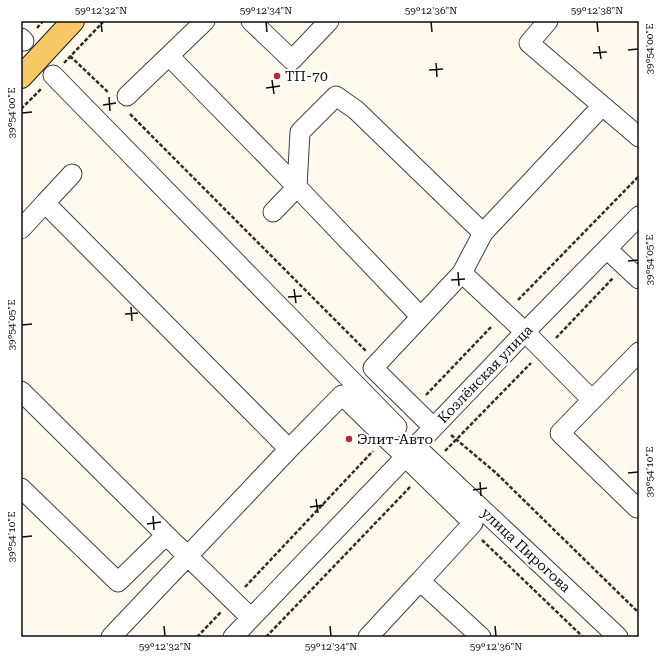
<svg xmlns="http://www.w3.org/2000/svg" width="660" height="658" font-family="'Roboto Serif',serif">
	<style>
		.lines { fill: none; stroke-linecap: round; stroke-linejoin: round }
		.minor-casing { stroke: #404040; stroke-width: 21 }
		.major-casing { stroke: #1e1e1e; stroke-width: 24 }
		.path { stroke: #2f2f2f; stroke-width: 2.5; stroke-dasharray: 4 2; stroke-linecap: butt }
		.minor { stroke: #fff; stroke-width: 19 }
		.major { stroke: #f7c865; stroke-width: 22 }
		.ticks { fill: none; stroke: #0d0d0d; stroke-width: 1.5 }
		.poi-dot { fill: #bb2739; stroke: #fff; stroke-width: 1.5 }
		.labels { text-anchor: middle; stroke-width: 4; stroke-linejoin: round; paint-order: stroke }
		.poi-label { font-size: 14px; fill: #0d0d0d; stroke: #fff; text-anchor: start }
		.street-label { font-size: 14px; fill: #0d0d0d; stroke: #fff }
		.neatline { fill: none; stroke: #0d0d0d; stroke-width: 1.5 }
		.ticks-label { font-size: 10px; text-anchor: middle; fill: #0d0d0d }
	</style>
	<rect width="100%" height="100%" fill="#fffaed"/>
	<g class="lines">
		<defs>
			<path id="minor" d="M251,21L292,60L329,21
				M548,21L529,43L639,137
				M21,38L24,41
				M169,56L297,187L421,317
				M53,75L397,427
				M127,96L205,21
				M45,203L72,174
				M273,212L297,187L300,132L336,96L356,110L483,233
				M21,229L45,203L289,449
				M607,249L639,279
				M639,352L560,433L637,508L639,506
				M21,391L166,535
				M592,400L525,332L462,273L483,233L602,106
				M433,427L373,368L462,273
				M415,446L618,637
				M21,488L118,582L166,535L251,618
				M111,637L289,449L342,395L473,523L420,581L481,637
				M233,637L525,332L639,216
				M368,637L420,581"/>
			<path id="major" d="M21,77L73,21"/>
		</defs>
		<use href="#minor" class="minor-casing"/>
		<use href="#major" class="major-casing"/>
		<path class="path" d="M37,28L43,21
			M70,56L109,93
			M64,63L104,21
			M21,109L41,89
			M130,114L366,351
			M518,300L639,176
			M556,338L613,278
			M426,395L492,326
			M451,435L495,472L639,613
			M445,451L531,363
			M482,540L583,637
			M245,587L373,451
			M197,637L221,612
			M266,637L411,486"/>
		<use href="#minor" class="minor"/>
		<use href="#major" class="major"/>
	</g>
	<path class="ticks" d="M101,22L102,32M266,22L267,32M431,22L432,32M597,22L598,32M599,46L601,59M628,50L638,49M593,53L607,52M436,63L437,77M429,70L443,69M272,80L274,94M266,88L280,86M109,97L110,111M103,105L116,103M22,113L32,112M628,261L638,260M458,272L459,286M451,280L465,279M294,289L296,303M288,297L302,296M131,307L132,321M125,314L138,313M22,325L32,324M628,473L638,472M480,482L481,496M473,490L487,488M316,499L318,513M310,507L324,505M153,516L154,530M147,524L161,522M22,537L32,536M164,626L165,636M330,626L331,636M495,626L496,636"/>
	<g class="poi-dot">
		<circle cx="277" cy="76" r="4"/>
		<circle cx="349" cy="439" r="4"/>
	</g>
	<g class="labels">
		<g class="poi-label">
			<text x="285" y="81">ТП-70</text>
			<text x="357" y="444">Элит-Авто</text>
		</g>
		<g class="street-label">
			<text transform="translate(485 374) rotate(-46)" y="5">Козлёнская улица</text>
			<text transform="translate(526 550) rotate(43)" y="5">улица Пирогова</text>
		</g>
	</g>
	<rect width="660" height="658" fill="none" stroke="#ffffff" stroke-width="44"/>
	<rect x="22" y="22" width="616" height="614" class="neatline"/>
	<g class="ticks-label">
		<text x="101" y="14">59°12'32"N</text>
		<text x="266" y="14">59°12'34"N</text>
		<text x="431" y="14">59°12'36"N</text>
		<text x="597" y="14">59°12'38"N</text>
		<text transform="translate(649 49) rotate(-90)" y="4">39°54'00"E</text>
		<text transform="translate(11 113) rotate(-90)" y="4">39°54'00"E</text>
		<text transform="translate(649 260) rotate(-90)" y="4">39°54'05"E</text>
		<text transform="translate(11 325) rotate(-90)" y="4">39°54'05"E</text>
		<text transform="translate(649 472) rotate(-90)" y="4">39°54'10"E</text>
		<text transform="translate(11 537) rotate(-90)" y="4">39°54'10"E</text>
		<text x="165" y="650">59°12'32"N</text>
		<text x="331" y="650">59°12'34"N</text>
		<text x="496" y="650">59°12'36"N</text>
	</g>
</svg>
